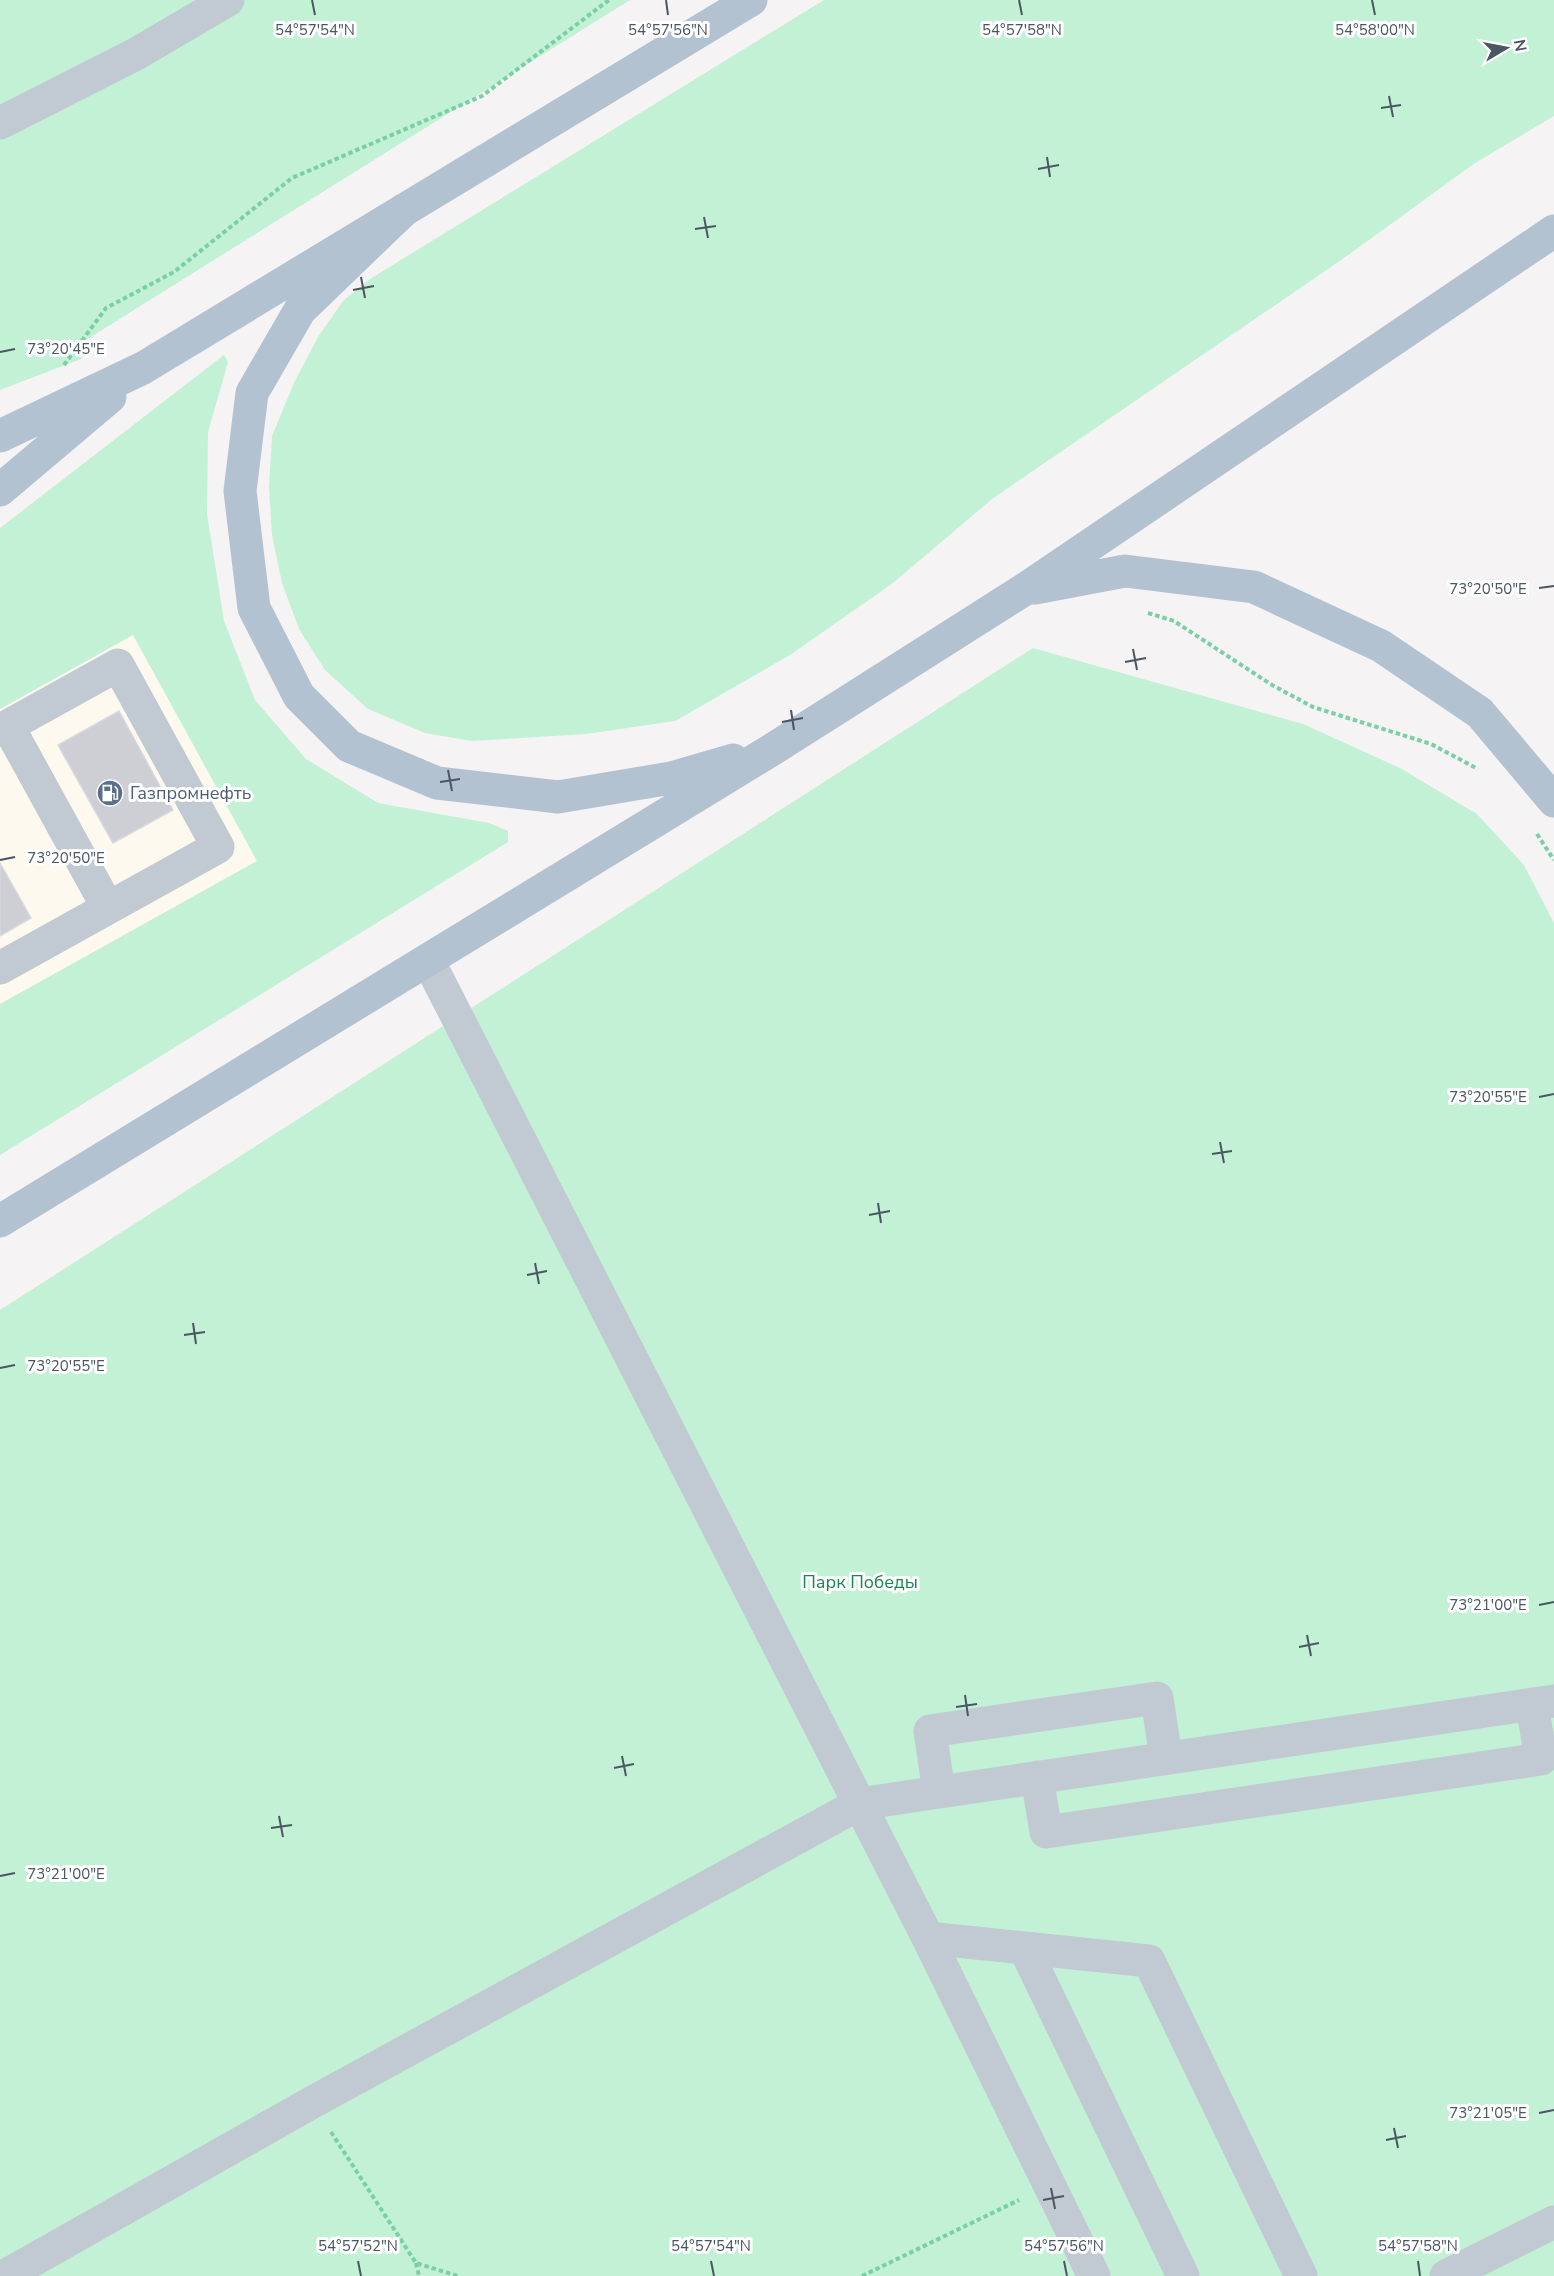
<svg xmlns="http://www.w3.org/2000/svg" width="1554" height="2276" font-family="'Nunito Sans',sans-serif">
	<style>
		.commercial { fill: #fdf9ef }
		.green { fill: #c3f1d5 }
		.building { fill: #cdcfd5; stroke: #d7d9de; stroke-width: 1.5 }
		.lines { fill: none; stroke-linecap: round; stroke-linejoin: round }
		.path { stroke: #7ad0a6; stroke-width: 4; stroke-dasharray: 4.5 3; stroke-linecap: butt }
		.minor { stroke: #c1cad2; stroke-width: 33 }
		.major { stroke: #b3c2d1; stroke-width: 33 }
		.ticks { fill: none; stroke: #4a5661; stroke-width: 2 }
		.labels { text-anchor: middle; stroke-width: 6; stroke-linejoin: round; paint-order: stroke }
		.service-label { font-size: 18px; fill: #4e5e75; stroke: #fff; text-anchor: start }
		.park-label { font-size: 18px; fill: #17864f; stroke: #fff }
		.ticks-label { font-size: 15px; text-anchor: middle; fill: #4a5661; stroke: #fff; stroke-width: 6; stroke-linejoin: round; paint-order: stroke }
	</style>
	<rect width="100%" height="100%" fill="#f5f3f3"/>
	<path class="commercial" d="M133,635L257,861L0,1004V709Z"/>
	<path class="green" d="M0,0H630L86,340L81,359L0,390Z
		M824,0H1554V116L1475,163L1344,258L992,499L893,583L790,655L675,721L586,734L472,741L425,733L368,709L325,670L299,629L282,583L272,535L269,488L272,436L294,383L318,337L343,301L370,279Z
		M224,355L228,362L208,432L207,514L224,621L255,700L306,759L378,803L489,823L508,831V842L0,1155V1004L257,861L133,635L0,709V528Z
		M1033,648L1303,724L1400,768L1477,814L1524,865L1554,923V2276H0V1310Z"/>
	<path class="building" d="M119,711L173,810L113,843L58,745Z
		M0,863L31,918L0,936Z"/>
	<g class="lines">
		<path class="path" d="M64,365L106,308L174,272L292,178L482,96L609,0
			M1148,613L1174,621L1272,685L1313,707L1431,744L1478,769
			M1537,834L1554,860
			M331,2132L416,2263L458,2276
			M416,2263L419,2276
			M862,2276L1019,2200"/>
		<path class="minor" d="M0,123L136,54L228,0
			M8,726L118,665L218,847L108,908
			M0,730L8,726L108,908L0,968
			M428,960L928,1938L1094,2276
			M1037,1777L1046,1832L1541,1759L1532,1704
			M939,1792L930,1731L1157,1698L1166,1758
			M928,1938L1149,1961L1301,2276
			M1025,1949L1183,2276
			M5,2276L311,2103L859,1804L1554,1701
			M1446,2276L1554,2222"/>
		<path class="major" d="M405,209L300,310L252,393L240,491L254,608L299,696L349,746L437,783L558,797L671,778L733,760
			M0,436L143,368L751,0
			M0,490L110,397
			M1035,588L1125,571L1254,587L1381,646L1480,713L1554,801
			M0,1221L773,749L1022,591L1554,231"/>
	</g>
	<path class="ticks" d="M312,0L315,15M666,0L668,15M1019,0L1022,15M1372,0L1375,15M1389,96L1393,117M1381,108L1401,105M1047,157L1050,177M1038,169L1059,165M704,217L708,238M695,229L716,226M361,277L365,298M353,290L374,286M0,352L15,349M1539,588L1554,586M1133,649L1137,670M1125,662L1146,658M791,710L794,730M782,722L803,718M448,770L452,791M440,782L460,779M0,860L15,857M1539,1097L1554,1094M1220,1142L1224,1163M1212,1154L1232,1151M878,1203L881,1223M869,1215L890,1211M535,1263L539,1284M527,1275L547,1271M193,1323L196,1344M184,1335L205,1332M0,1368L15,1365M1539,1605L1554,1602M1307,1635L1311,1656M1299,1647L1319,1643M965,1695L968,1716M956,1707L977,1704M622,1756L626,1776M614,1768L634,1764M279,1816L283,1837M271,1828L292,1825M0,1876L15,1873M1539,2113L1554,2110M1394,2128L1398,2148M1386,2140L1406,2136M1051,2188L1055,2209M1043,2200L1064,2196M358,2261L361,2276M711,2261L714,2276M1064,2261L1067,2276M1418,2261L1420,2276"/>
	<defs>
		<symbol id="fuel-disc" viewBox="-11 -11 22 22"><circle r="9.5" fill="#5c6f8a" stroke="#fff"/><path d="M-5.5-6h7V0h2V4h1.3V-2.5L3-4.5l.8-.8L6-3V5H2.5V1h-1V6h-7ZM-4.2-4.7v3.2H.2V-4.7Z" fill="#fff"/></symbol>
	</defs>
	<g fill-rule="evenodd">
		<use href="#fuel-disc" x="95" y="778" width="30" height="30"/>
	</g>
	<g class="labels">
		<g class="service-label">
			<text x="130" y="799">Газпромнефть</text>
		</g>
		<g class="park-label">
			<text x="860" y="1588">Парк Победы</text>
		</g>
	</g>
	<g class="ticks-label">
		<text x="315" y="35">54°57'54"N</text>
		<text x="668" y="35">54°57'56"N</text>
		<text x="1022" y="35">54°57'58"N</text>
		<text x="1375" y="35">54°58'00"N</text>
		<text x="66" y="354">73°20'45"E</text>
		<text x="1488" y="594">73°20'50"E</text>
		<text x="66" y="863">73°20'50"E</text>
		<text x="1488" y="1102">73°20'55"E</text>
		<text x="66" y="1371">73°20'55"E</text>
		<text x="1488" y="1610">73°21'00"E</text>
		<text x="66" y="1879">73°21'00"E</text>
		<text x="1488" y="2118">73°21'05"E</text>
		<text x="358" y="2251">54°57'52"N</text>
		<text x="711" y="2251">54°57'54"N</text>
		<text x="1064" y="2251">54°57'56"N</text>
		<text x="1418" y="2251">54°57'58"N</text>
	</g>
	<g transform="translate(1506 48) rotate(80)" stroke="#ffffff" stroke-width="4.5" paint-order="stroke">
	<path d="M0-4.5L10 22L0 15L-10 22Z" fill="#4a5661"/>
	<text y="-9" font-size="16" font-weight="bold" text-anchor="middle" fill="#4a5661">N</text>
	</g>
</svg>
